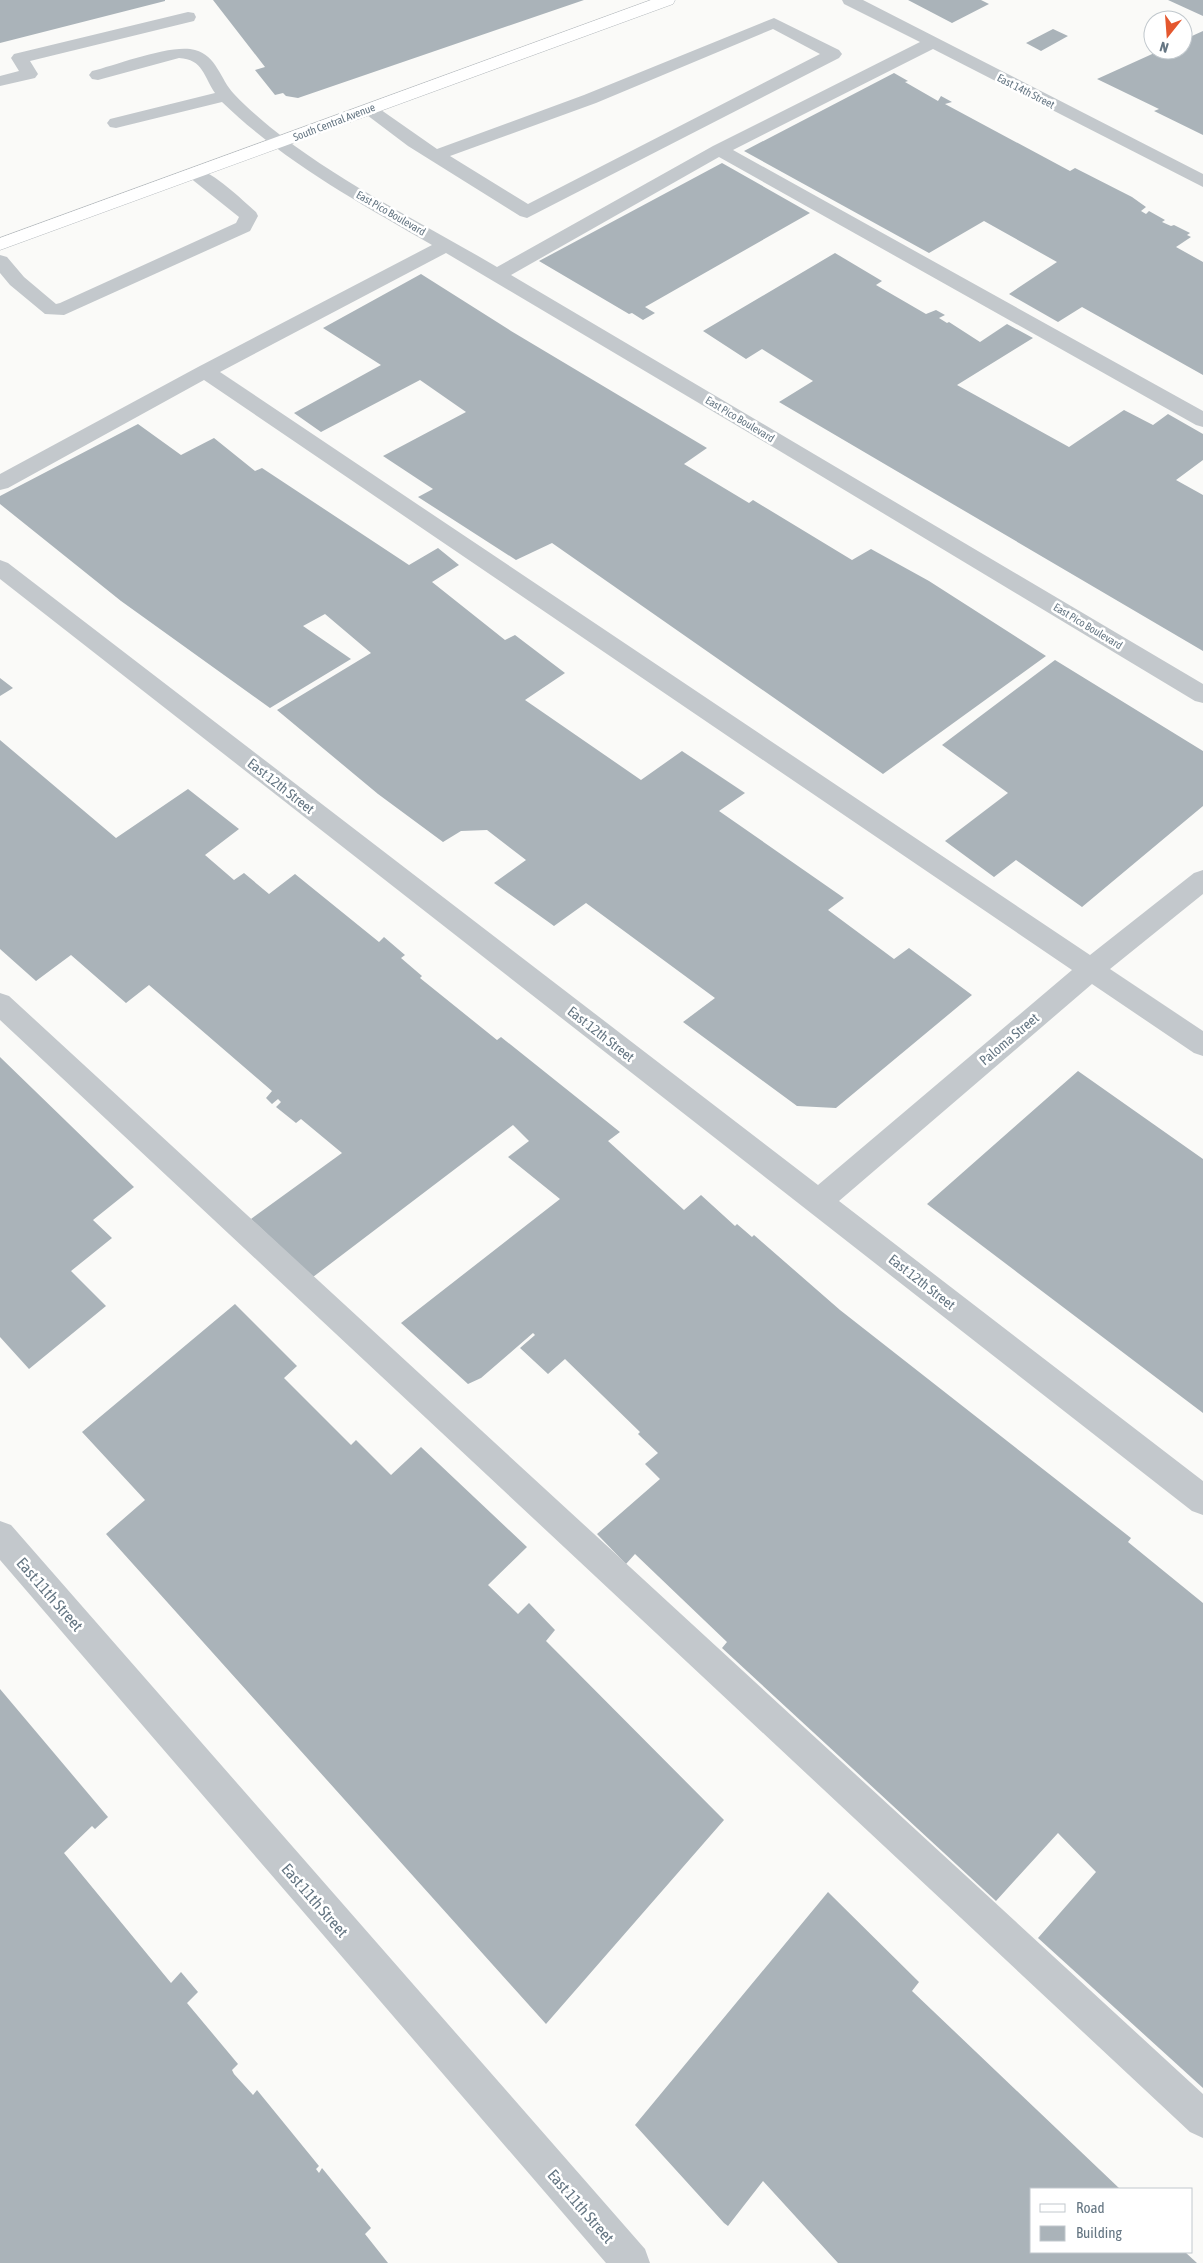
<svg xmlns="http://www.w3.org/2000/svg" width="1203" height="2263" font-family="'Asap Condensed',sans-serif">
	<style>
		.building { fill: #aab3b9 }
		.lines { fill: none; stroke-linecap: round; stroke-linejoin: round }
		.major-casing { stroke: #b5babe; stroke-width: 1 }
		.minor { fill: #c3c8cc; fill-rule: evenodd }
		.major { fill: #fff; fill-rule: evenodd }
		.labels { text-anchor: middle; stroke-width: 5; stroke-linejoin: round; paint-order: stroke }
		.far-street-label { font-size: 11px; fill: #657683; stroke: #fff }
		.street-label { font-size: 14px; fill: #657683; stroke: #fff }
		.near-street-label { font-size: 16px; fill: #657683; stroke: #fff }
	</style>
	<rect width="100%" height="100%" fill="#fafaf8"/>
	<path class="building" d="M0,0H165V1L0,43Z
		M213,0H584L298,98L286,96L283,93L275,95L255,70L265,67Z
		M908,0H981L989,4L952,23Z
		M1168,0H1203V16Z
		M1053,29L1068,36L1041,51L1026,43Z
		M1203,31V135L1154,111L1159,109L1097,79L1161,50H1183V40Z
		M894,73L908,81L905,82L938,101L941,96L952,102L945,104L1070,171L1075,168L1132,197L1146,207L1141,211L1146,214L1149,211L1165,220L1162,222L1171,226L1174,225L1190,233L1187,235L1191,237L1176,247L1203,262V375L1082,307L1058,322L1009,294L1057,262L984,221L929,253L744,151Z
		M722,163L810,213L645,307L655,313L643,320L632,313L629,314L539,261Z
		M835,253L882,281L876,285L926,314L936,310L945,315L939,318L947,323L949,322L980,342L1007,324L1033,338L957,385L1069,447L1124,410L1153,425L1168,414L1203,434V460L1176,480L1203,495V651L779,402L813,381L762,349L746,359L703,331Z
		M421,274L511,331L707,448L684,464L749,503L753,500L852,560L871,549L929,581L1046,656L883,774L552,543L516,560L418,497L433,489L383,456L466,412L420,380L321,432L294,413L381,365L323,328Z
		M138,424L181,455L214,438L255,471L262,468L409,565L438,548L459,565L432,582L505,640L515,635L565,673L525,700L641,780L682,751L745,793L719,811L844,898L828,910L894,959L909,948L972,995L836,1108L797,1106L683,1022L715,998L586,903L554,926L494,883L526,860L487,830L461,831L443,842L378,794L277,710L371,653L325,614L303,626L351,659L270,708L121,601L0,504V496Z
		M1055,660L1203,751V806L1082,907L1016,860L994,877L945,841L1008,793L942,745Z
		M0,678L13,688L0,696Z
		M0,740L116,838L188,789L239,829L205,855L234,880L244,873L269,894L295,874L379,942L384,937L405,955L401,958L422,976L420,978L497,1040L501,1037L620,1132L608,1141L684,1210L701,1195L735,1226L737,1224L752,1237L754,1235L840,1310L1131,1538L1128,1542L1203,1603V2088L1038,1938L1096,1872L1058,1833L996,1901L722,1648L727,1642L635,1554L626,1564L597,1534L660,1479L645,1464L658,1453L638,1434L640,1432L565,1359L548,1374L520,1348L535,1335L533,1333L481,1378L468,1384L401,1323L560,1199L508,1157L529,1141L513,1125L313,1277L251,1219L342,1153L301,1119L296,1123L276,1107L281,1102L278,1099L272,1104L266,1098L272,1091L149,985L126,1003L71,955L36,981L0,949Z
		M0,1057L134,1187L93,1220L112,1238L71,1271L106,1306L29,1369L0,1337Z
		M1078,1071L1203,1159V1413L927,1204Z
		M235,1304L297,1366L284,1378L351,1445L356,1440L391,1475L421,1447L527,1547L488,1585L518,1614L529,1603L555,1630L546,1641L724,1820L546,2024L106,1534L145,1500L82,1432Z
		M0,1689L108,1817L95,1829L92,1826L64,1853L171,1983L181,1972L198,1992L187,2003L238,2064L232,2070L234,2074L253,2095L257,2090L319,2166L316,2169L319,2173L322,2168L371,2228L365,2234L388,2263H0Z
		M828,1892L919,1982L912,1991L1120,2189H1032V2252H1185L1197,2263H838L763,2181L728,2226L724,2223L635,2125Z"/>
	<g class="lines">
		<defs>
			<path id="major" d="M651,0H675L673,4L0,250V238Z"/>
		</defs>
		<use href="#major" class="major-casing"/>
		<path class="minor" d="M842,0H863L1203,174V187L933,49L733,150L1203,411V427L1196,425L719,157L511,275L1203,684V703L1195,701L778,450L446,253L220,372L1090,955L1194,873L1203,870V894L1110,969L1203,1031V1056L1194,1053L1092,984L839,1201L1203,1481V1515L1192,1511L0,579V560L8,563L818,1185L1072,970L204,380L8,488L0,490V474L198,367L432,245C358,202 284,162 222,102L116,128L110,127L107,123L110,119L215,93C204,77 203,59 179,58L98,80L92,79L89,75L92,71C116,65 173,43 195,50C217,56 220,79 234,94C245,106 258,117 270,127C340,183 421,222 497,267L713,146L920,42L844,4Z
			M188,12L194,13L196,17L194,21L30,61L38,74L35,78L0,86V76L19,71L11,58L14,54Z
			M774,18L839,50L842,54L839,58L527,218L520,216L408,146L359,109L362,105H374L437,149L584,95ZM773,29L820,54L528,204L450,156L596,103Z
			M195,168C215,173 240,198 256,212L258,216L250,231L64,315L45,314L10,285L0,273V255L7,257L24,277L56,304L60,303L236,223L239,217L189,177L186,173L189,169Z
			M0,993L9,996L1203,2094V2138L1190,2132L0,1020Z
			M0,1521L11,1525L645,2249L650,2263H606L0,1560Z"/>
		<use href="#major" class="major"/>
	</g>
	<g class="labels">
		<g class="far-street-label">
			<text transform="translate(1026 91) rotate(27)" y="4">East 14th Street</text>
			<text transform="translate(334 122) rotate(-21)" y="4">South Central Avenue</text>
			<text transform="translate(391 213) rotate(30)" y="4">East Pico Boulevard</text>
			<text transform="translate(740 419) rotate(31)" y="4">East Pico Boulevard</text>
			<text transform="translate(1088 626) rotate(31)" y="4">East Pico Boulevard</text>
		</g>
		<g class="street-label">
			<text transform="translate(281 786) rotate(38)" y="5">East 12th Street</text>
			<text transform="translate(601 1034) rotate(38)" y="5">East 12th Street</text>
			<text transform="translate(1009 1039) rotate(-40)" y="5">Paloma Street</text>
			<text transform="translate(922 1282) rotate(38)" y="5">East 12th Street</text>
		</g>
		<g class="near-street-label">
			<text transform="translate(50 1594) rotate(49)" y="6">East 11th Street</text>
			<text transform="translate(315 1900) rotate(49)" y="6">East 11th Street</text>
			<text transform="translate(581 2206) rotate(49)" y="6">East 11th Street</text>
		</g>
	</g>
	<rect x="1030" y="2188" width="162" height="65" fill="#ffffff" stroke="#c1c8cd"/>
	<rect x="1040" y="2204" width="25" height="8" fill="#ffffff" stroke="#c1c8cd"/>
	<text x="1076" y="2213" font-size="15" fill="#657683">Road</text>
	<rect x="1040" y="2226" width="25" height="15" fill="#aab3b9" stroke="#c1c8cd"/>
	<text x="1076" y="2238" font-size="15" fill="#657683">Building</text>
	<g transform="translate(1168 35) rotate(197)"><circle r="24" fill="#ffffff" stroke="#c1c8cd"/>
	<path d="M0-4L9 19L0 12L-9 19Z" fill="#e4572e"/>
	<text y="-8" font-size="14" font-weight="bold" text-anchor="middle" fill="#657683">N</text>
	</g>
</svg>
